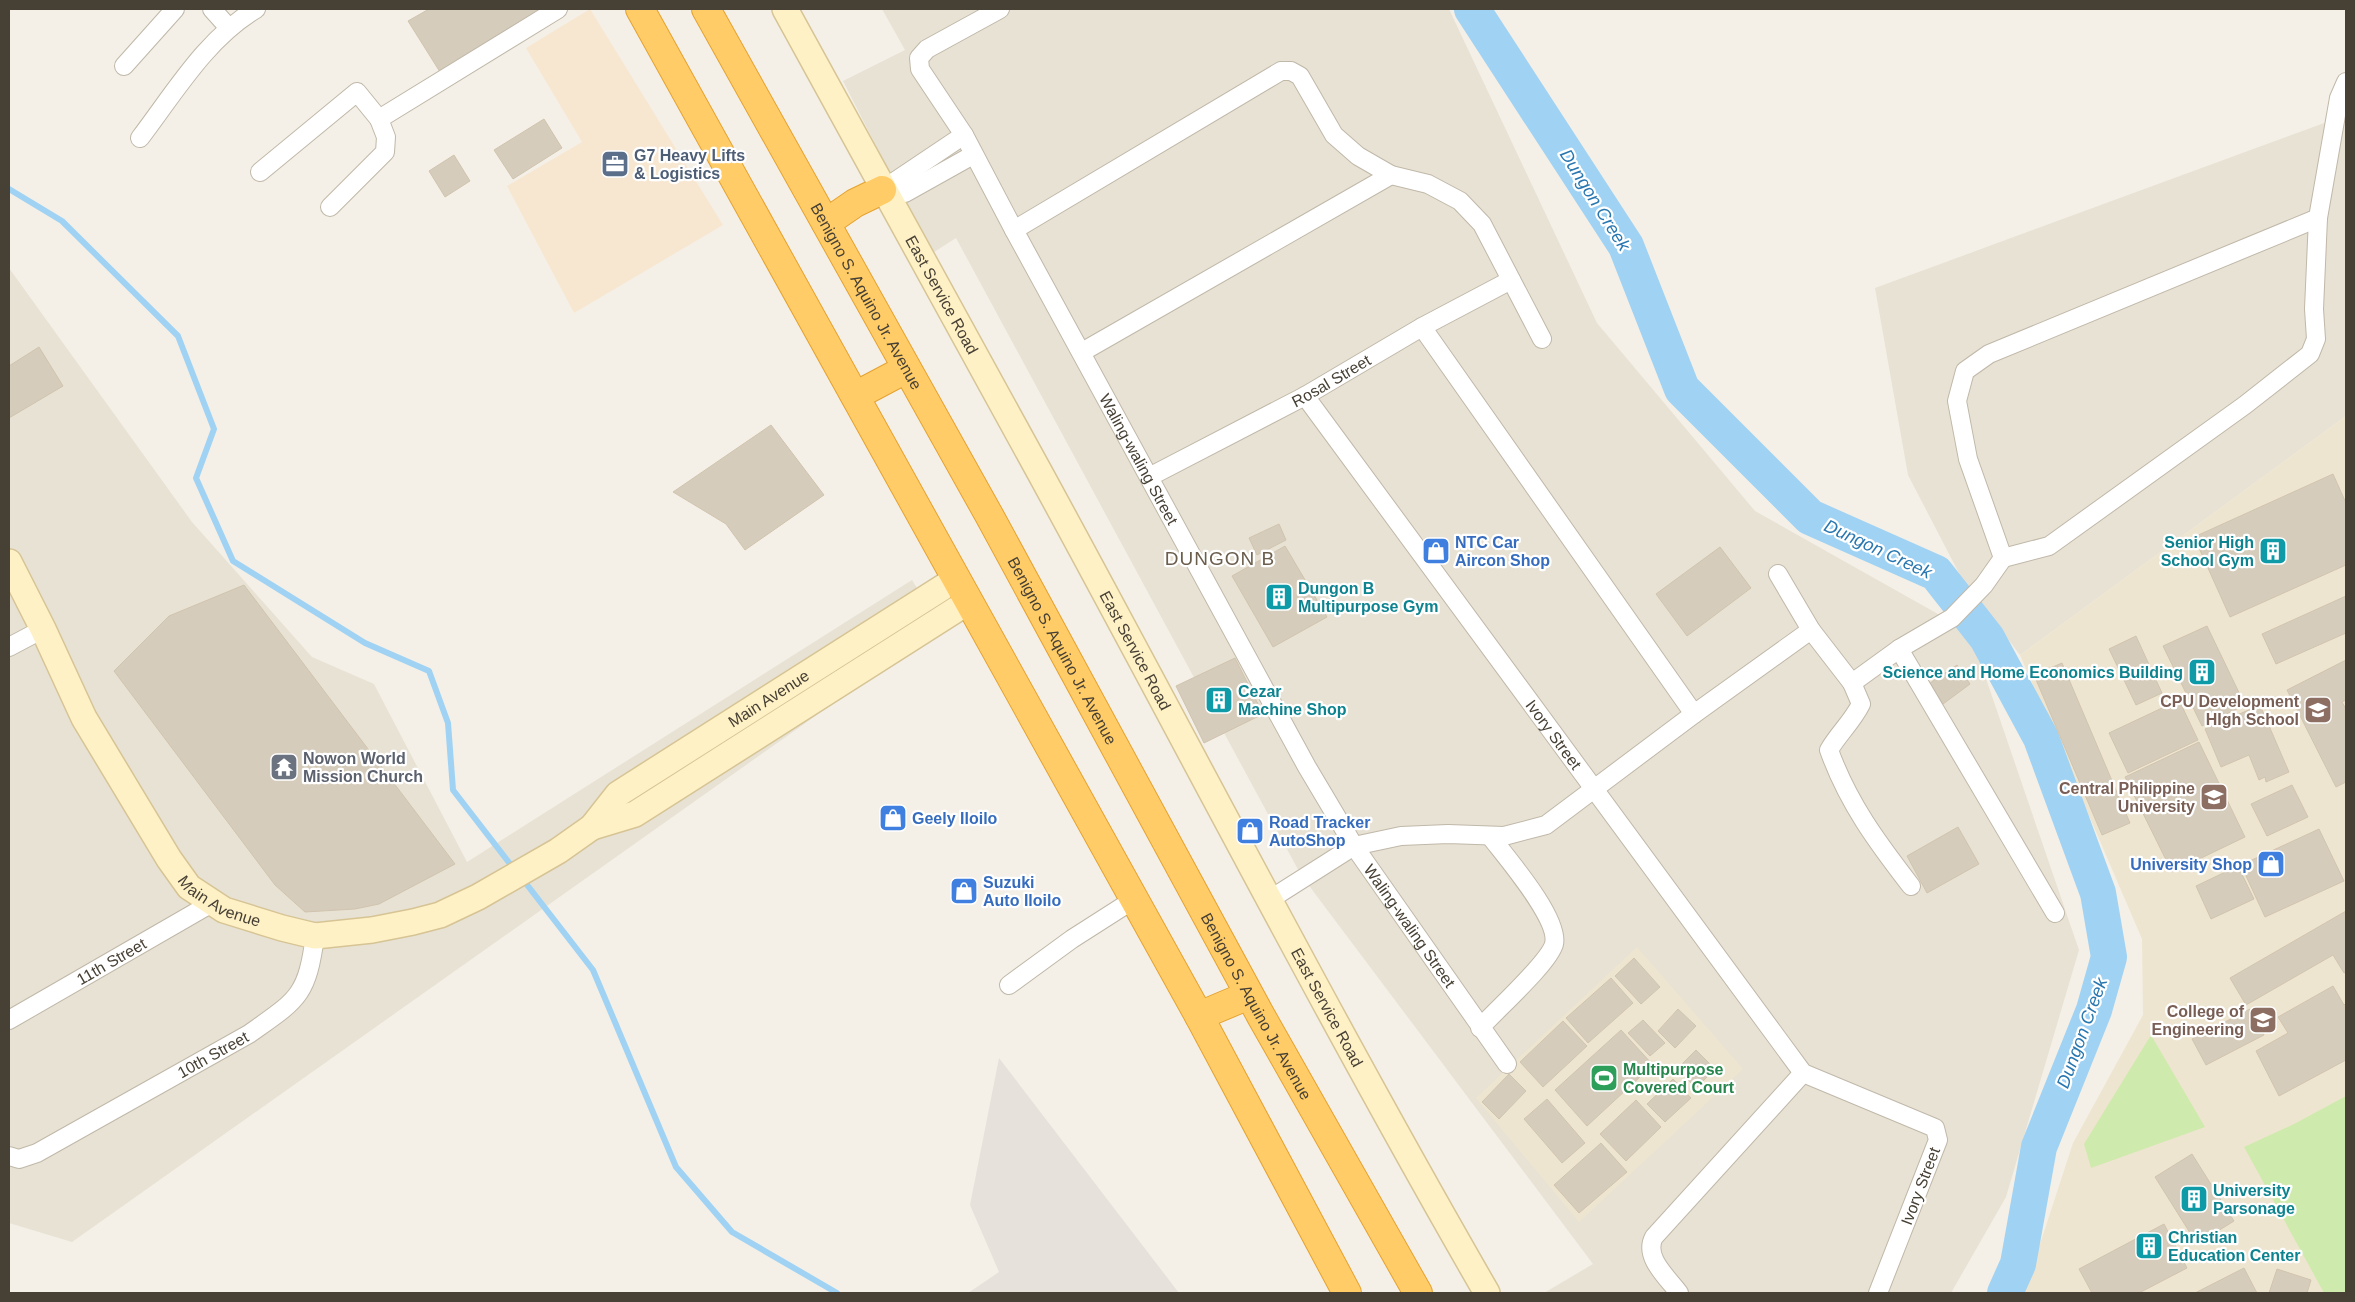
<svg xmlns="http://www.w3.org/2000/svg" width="2355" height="1302" font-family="Helvetica,sans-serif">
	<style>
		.residential { fill: #e8e2d4 }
		.commercial { fill: #f7e7d1 }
		.industrial { fill: #e6e1db }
		.education { fill: #eee5d0 }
		.green { fill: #cfeaad }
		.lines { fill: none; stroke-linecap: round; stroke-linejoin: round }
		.stream { stroke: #a0d2f4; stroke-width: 6 }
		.river { stroke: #a0d2f4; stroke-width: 36 }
		.building { fill: #d6ccbb; stroke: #d1c4ae }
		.street-casing { stroke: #c0b8a9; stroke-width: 20 }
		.secondary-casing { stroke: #d6c494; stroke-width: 28 }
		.highway-casing { stroke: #e5a230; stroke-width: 30 }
		.street { stroke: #fff; stroke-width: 18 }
		.secondary { stroke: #fff1c6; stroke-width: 25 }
		.highway { stroke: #ffcc67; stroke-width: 28 }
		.labels { text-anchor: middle; stroke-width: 4.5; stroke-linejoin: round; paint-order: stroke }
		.service-label { font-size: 16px; font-weight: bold; fill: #4e5e75; stroke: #fff; text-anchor: start }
		.street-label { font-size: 16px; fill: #474035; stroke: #fff }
		.shop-label { font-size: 16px; font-weight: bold; fill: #366cbe; stroke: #fff; text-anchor: start }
		.culture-label { font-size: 16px; font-weight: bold; fill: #0d838f; stroke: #fff; text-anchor: start }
		.education-label { font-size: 16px; font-weight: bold; fill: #785e54; stroke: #fff; text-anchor: end }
		.worship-label { font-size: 16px; font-weight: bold; fill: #5b616d; stroke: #fff; text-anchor: start }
		.leisure-label { font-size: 16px; font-weight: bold; fill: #27864d; stroke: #fff; text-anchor: start }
		.water-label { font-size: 18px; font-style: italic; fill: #2877b0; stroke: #fff }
		.quarter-label { font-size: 19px; letter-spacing: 1px; fill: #6b5e4c; stroke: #fff }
	</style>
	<rect width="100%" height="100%" fill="#f4f0e7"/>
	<path class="residential" d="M882,9H1449L1597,323L1755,511L1970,632L2079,950L2006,1197L1951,1293H1544L1593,1264L1301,875L956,238L931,254L843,81L905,50Z
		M2346,115V416L2020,655L1961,577L1908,475L1875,288Z
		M9,268L192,522L312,657L374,684L467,862L912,580L941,627L72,1242L9,1223Z"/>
	<path class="commercial" d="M590,9L723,225L574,313L507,186L582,142L526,48Z"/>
	<path class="industrial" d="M999,1058L1179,1293H968L999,1272L970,1205Z"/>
	<path class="education" d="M2346,416V1293H2024L2073,1143L2143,1015L2142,939L2020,655Z
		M1637,947L1743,1069L1579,1222L1476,1098Z"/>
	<path class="green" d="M2151,1035L2205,1127L2091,1168L2084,1144Z
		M2346,1096V1293H2324L2244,1147L2294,1124Z"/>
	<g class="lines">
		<path class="stream" d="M9,189L62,221L178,336L214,429L196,478L233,561L365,643L429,671L448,723L453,790L514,869
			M521,877L593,970L676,1167L732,1232L837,1293"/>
		<path class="river" d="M1472,9L1626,246L1682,389L1810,517L1936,573L1987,638L2041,738L2098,893L2109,957L2094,1010L2039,1147L2018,1264L2005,1293"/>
	</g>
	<path class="building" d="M429,9H542L440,72L408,21Z
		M544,119L562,148L513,179L494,150Z
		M454,155L470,181L445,197L429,171Z
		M39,347L63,386L9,418V366Z
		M771,425L824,495L745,550L726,524L673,492Z
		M2333,474L2346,503V565L2230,617L2194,537Z
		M1279,524L1286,540L1257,555L1249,538Z
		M1285,546L1327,617L1273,647L1232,576Z
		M1720,547L1751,588L1687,636L1656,594Z
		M244,585L455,864L379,904L355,909L305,912L275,885L114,671L169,616Z
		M2346,596V633L2276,664L2262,634Z
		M2207,626L2245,705L2202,726L2163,646Z
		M2136,636L2162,693L2136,705L2109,649Z
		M1235,658L1263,714L1204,743L1176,686Z
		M2346,660V700L2342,702L2346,709V782L2336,787L2287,690Z
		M2062,663L2130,823L2102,835L2034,675Z
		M1957,665L1970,684L1943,704L1930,683Z
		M2179,700L2198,740L2128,773L2109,733Z
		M2260,705L2289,772L2266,782L2265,777L2259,780L2249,755L2221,767L2205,729Z
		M2199,742L2245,837L2172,872L2125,777Z
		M2292,785L2308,817L2267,836L2251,804Z
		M1958,827L1979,864L1927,893L1907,856Z
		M2319,829L2344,881L2265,917L2241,865Z
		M2238,866L2254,899L2211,919L2196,886Z
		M2346,911V972L2344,973L2333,955L2246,1005L2230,978Z
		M1634,958L1660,987L1641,1004L1615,976Z
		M1611,978L1633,1003L1588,1043L1566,1018Z
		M2333,986L2344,1005L2346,1003V1060L2279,1096L2256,1051L2288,1033L2278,1017Z
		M1678,1009L1696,1026L1675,1048L1658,1031Z
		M2250,1009L2264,1035L2206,1065L2192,1039Z
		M1643,1020L1665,1043L1650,1056L1628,1033Z
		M1563,1021L1587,1046L1543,1087L1520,1062Z
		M1621,1030L1653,1065L1587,1126L1555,1090Z
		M1696,1050L1715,1069L1696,1088L1677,1069Z
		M1509,1074L1526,1091L1499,1119L1482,1102Z
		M1673,1079L1691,1098L1665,1122L1647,1104Z
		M1547,1099L1585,1143L1562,1163L1524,1119Z
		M1636,1100L1661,1127L1626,1161L1600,1134Z
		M1601,1143L1627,1172L1579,1213L1554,1185Z
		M2192,1154L2234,1221L2197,1244L2155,1177Z
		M2164,1224L2187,1268L2139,1293H2092L2079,1269Z
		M2244,1268L2257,1293H2195Z
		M2277,1269L2311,1280L2307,1293H2269Z"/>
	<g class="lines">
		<defs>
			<g id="street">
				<path d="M212,9L229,28"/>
				<path id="s1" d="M1000,9L927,49L919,58L920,69L964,135L1014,230L1307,767L1354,846L1507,1064"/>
				<path d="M124,66L175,9"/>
				<path d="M140,138C175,92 206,39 256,9"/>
				<path d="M260,172L357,92L379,119"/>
				<path d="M882,190L905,193L973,155"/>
				<path d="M882,190L964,135"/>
				<path d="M330,207L385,152L386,137L379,119L558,9"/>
				<path d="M1014,230L1281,71H1291L1300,76L1334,135L1358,156L1391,175L1428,184L1460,201L1482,224L1542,339"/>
				<path d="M1422,327L1694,714"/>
				<path d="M1082,352L1391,175"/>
				<path id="s2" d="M1305,396L1803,1073L1935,1128L1938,1140L1878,1293"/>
				<path id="s3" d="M1149,477L1305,396L1422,327L1511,280"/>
				<path d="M2003,558L1968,459L1957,401L1965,371L1989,354L2318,218"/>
				<path d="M1778,574L1811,630L1852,683L1899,649L1952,618L1984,585L2003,558L2049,546L2245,405L2310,354L2316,339L2314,309L2318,218L2339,98L2346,82"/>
				<path d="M9,647L43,629"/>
				<path d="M1899,649L2055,913"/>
				<path d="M1852,683L1861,704C1852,722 1839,733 1829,750C1848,803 1877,842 1911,886"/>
				<path d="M1269,900L1354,846L1401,836L1448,834L1504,836L1546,825L1694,714L1811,630"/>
				<path d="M1009,985L1072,939L1133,900"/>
				<path id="s4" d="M9,1020L212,903"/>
				<path d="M1480,1028C1496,1010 1549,963 1554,944C1560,919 1506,857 1490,836"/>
				<path id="s5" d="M9,1156L19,1159L37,1153L249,1034C297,1000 307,997 315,936"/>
				<path d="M1679,1293C1668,1278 1643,1257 1654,1237L1803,1073"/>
			</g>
			<g id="secondary">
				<path id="s6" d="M785,9C869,164 956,318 1040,473C1189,746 1331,1023 1487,1293"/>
				<path id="s7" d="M9,562L43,629L84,718L169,859L189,887L224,910L282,928L315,936L372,930L413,922L440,915L478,897L558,851L592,827L618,794L956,579"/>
				<path d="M592,827L635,814L968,602"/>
			</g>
			<g id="highway">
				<path d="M640,9L1199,1016L1347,1293"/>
				<path id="s8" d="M706,9L989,515L1261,1016L1418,1293"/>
				<path d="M826,223L855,203L882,190"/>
				<path d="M855,396L906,369"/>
				<path d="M1199,1016L1249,995"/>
			</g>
		</defs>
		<use href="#street" class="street-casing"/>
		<use href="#secondary" class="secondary-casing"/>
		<use href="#highway" class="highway-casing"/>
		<use href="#street" class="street"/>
		<use href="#secondary" class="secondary"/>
		<use href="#highway" class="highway"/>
	</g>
	<defs>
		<symbol id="office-square" viewBox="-11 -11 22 22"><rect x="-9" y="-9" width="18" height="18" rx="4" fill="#5c6f8a" stroke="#fff"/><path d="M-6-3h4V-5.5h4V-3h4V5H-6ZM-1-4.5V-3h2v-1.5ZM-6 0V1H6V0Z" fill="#fff"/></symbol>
		<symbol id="shop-square" viewBox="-11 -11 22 22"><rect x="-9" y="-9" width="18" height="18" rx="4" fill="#3f7fe0" stroke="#fff"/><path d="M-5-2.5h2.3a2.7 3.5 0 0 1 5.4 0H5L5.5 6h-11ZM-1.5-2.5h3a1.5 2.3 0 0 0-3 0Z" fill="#fff"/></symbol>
		<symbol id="building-square" viewBox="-11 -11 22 22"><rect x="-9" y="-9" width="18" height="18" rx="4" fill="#0f9aa8" stroke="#fff"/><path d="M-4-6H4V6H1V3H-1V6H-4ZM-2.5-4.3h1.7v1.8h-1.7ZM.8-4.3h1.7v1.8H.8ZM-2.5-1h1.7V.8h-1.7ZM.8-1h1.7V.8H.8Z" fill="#fff"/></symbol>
		<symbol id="school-square" viewBox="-11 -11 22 22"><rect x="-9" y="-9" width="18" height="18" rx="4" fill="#8d6e63" stroke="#fff"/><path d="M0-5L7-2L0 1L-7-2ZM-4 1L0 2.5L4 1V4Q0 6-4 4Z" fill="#fff"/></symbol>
		<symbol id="temple-square" viewBox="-11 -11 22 22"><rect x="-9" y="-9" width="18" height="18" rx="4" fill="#6b7280" stroke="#fff"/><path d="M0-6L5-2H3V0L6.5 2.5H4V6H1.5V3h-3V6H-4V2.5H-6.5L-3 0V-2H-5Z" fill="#fff"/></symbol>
		<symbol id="university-square" viewBox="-11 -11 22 22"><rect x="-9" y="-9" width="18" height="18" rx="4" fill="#8d6e63" stroke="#fff"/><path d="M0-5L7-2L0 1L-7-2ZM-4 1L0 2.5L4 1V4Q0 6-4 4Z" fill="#fff"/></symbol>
		<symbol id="stadium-square" viewBox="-11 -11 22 22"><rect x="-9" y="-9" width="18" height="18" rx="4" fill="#2e9e5b" stroke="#fff"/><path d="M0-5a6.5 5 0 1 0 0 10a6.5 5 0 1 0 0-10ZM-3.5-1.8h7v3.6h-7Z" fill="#fff"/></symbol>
	</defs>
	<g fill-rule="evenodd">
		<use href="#office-square" x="599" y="148" width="32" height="32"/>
		<use href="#shop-square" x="1420" y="535" width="32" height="32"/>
		<use href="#building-square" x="2257" y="535" width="32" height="32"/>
		<use href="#building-square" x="1263" y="581" width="32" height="32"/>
		<use href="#building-square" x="2186" y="656" width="32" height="32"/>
		<use href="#building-square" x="1203" y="684" width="32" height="32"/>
		<use href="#school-square" x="2302" y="694" width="32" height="32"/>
		<use href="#temple-square" x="268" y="751" width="32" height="32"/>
		<use href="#university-square" x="2198" y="781" width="32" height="32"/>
		<use href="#shop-square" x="877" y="802" width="32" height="32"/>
		<use href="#shop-square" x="1234" y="815" width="32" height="32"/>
		<use href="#shop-square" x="2255" y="848" width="32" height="32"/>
		<use href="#shop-square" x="948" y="875" width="32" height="32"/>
		<use href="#university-square" x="2247" y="1004" width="32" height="32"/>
		<use href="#stadium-square" x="1588" y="1062" width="32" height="32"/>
		<use href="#building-square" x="2178" y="1183" width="32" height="32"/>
		<use href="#building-square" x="2133" y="1230" width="32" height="32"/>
	</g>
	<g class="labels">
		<g class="service-label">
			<text x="634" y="161">G7 Heavy Lifts<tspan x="634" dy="18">&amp; Logistics</tspan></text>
		</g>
		<g class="street-label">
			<text dy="6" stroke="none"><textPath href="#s8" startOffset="329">Benigno S. Aquino Jr. Avenue</textPath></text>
			<text dy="6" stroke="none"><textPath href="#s6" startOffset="326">East Service Road</textPath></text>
			<text dy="6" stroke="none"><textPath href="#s3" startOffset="206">Rosal Street</textPath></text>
			<text dy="6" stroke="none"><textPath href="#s1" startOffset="554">Waling-waling Street</textPath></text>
			<text dy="6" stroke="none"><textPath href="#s8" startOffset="734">Benigno S. Aquino Jr. Avenue</textPath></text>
			<text dy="6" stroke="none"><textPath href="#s6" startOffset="731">East Service Road</textPath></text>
			<text dy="6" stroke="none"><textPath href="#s7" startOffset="1032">Main Avenue</textPath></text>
			<text dy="6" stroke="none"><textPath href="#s2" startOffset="420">Ivory Street</textPath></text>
			<text dy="6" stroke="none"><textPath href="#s7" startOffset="406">Main Avenue</textPath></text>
			<text dy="6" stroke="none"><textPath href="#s1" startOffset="1094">Waling-waling Street</textPath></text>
			<text dy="6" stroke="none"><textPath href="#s4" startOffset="118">11th Street</textPath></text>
			<text dy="6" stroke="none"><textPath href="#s8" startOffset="1139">Benigno S. Aquino Jr. Avenue</textPath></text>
			<text dy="6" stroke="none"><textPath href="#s6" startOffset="1136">East Service Road</textPath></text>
			<text dy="6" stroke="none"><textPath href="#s5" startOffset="231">10th Street</textPath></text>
			<text transform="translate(1920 1186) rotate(-69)" y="6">Ivory Street</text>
		</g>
		<g class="shop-label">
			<text x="1455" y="548">NTC Car<tspan x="1455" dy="18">Aircon Shop</tspan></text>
			<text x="912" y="824">Geely Iloilo</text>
			<text x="1269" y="828">Road Tracker<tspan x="1269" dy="18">AutoShop</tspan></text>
			<text x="2252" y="870" text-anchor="end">University Shop</text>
			<text x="983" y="888">Suzuki<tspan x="983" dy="18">Auto Iloilo</tspan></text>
		</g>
		<g class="culture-label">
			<text x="2254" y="548" text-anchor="end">Senior High<tspan x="2254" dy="18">School Gym</tspan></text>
			<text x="1298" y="594">Dungon B<tspan x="1298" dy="18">Multipurpose Gym</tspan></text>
			<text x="2183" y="678" text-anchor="end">Science and Home Economics Building</text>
			<text x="1238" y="697">Cezar<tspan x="1238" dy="18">Machine Shop</tspan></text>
			<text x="2213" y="1196">University<tspan x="2213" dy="18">Parsonage</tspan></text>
			<text x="2168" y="1243">Christian<tspan x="2168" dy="18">Education Center</tspan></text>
		</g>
		<g class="education-label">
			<text x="2299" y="707">CPU Development<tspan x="2299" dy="18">HIgh School</tspan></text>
			<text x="2195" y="794">Central Philippine<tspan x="2195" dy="18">University</tspan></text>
			<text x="2244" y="1017">College of<tspan x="2244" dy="18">Engineering</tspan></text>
		</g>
		<g class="worship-label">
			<text x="303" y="764">Nowon World<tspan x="303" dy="18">Mission Church</tspan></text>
		</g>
		<g class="leisure-label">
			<text x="1623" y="1075">Multipurpose<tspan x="1623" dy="18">Covered Court</tspan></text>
		</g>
		<g class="water-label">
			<text transform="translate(1595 200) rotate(58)" y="6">Dungon Creek</text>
			<text transform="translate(1878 549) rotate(25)" y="6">Dungon Creek</text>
			<text transform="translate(2082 1033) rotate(-70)" y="6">Dungon Creek</text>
		</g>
		<g class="quarter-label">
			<text x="1220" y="565">DUNGON B</text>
		</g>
	</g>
	<rect width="2355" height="1302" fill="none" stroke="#474035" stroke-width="20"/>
</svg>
